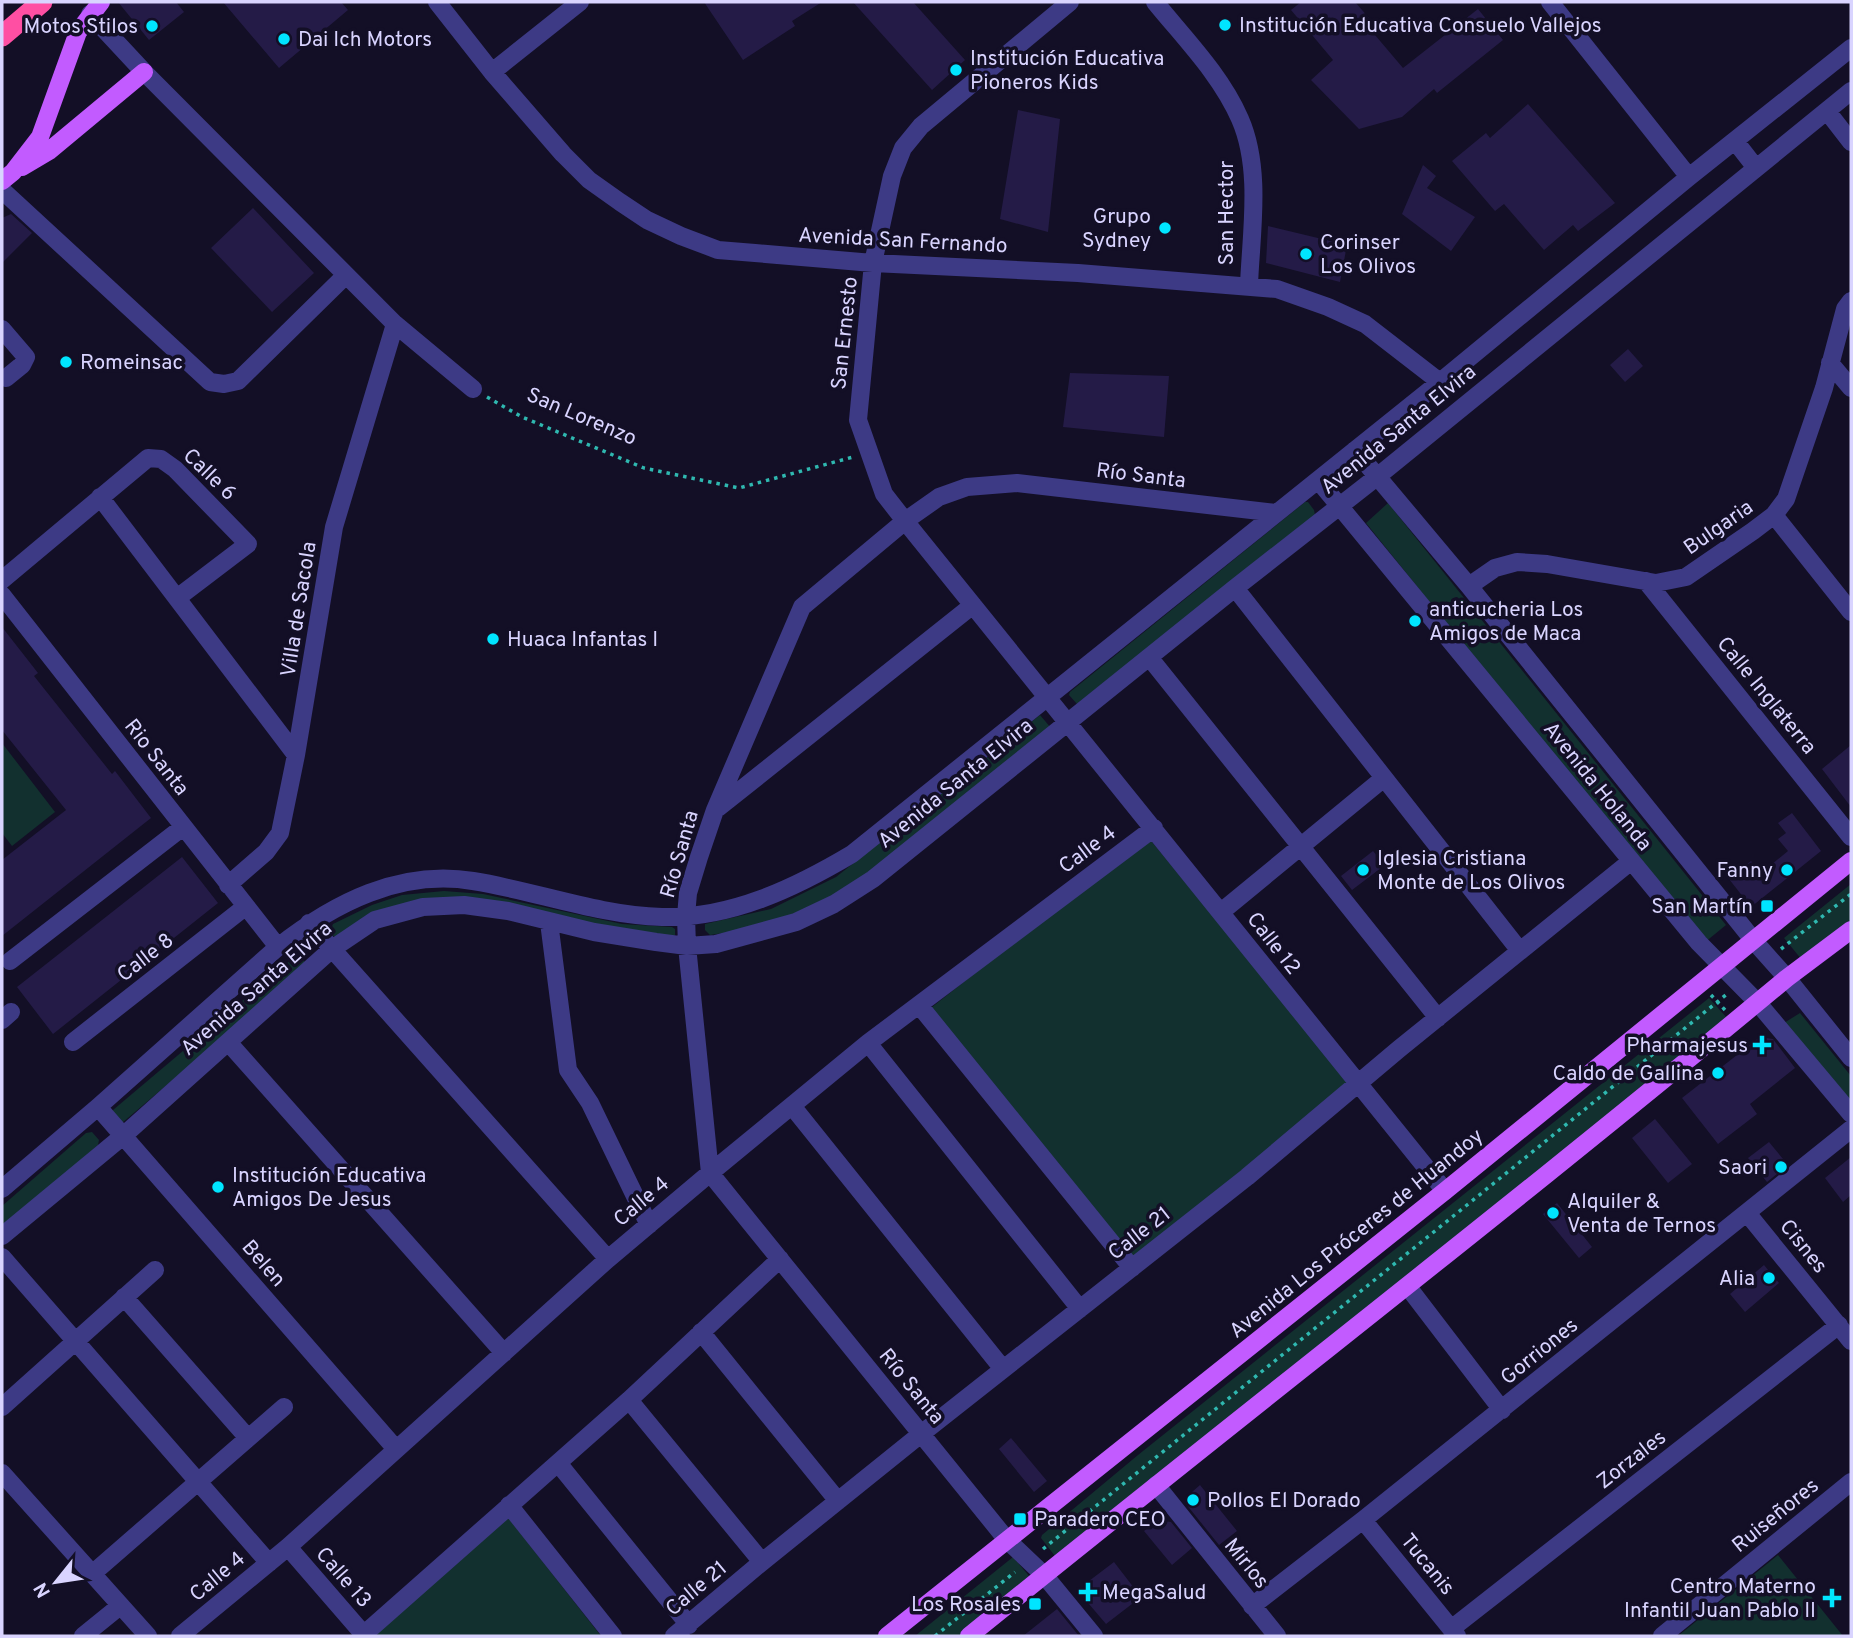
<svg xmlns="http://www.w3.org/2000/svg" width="1853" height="1638" font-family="Overpass,sans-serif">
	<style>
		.green { fill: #12302f }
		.building { fill: #241b47 }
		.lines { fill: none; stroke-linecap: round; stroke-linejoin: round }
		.path { stroke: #2fb8b0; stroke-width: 3.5; stroke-dasharray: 3.5 5; stroke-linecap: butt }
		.minor { stroke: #3d3a85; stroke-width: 18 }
		.major { stroke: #c25bff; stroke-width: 18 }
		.highway { stroke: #ff4fa3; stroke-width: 21 }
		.poi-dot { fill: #00e5ff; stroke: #130f26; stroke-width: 2.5 }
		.labels { text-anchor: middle; stroke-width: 7; stroke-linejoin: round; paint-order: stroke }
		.poi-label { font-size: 21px; fill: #d9d4ff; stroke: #130f26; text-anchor: start }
		.street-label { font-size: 21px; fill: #d9d4ff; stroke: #130f26 }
	</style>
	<rect width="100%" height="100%" fill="#130f26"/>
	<path class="green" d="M1305,502H1308L1314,510L1315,515L1077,704L1069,695L1070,692Z
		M1388,503L1726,925L1704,943L1366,523Z
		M1040,715L1051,728L852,886L787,918L737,931L710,935L705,930V924L771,909L836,877Z
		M2,743L55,812L12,846L2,833Z
		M1148,837L1350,1083L1131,1260L927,1011Z
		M1851,884V920L1802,960L1784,938Z
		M444,891L483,894L622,924L672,927L675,929V935L670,938L459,899L337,938L329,933L333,924L372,905L402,895Z
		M299,953L307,966L122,1123L112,1116L113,1110Z
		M1709,998L1728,1019L1058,1560L1041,1538L1042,1535L1138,1455Z
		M1800,1013L1851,1076V1108L1784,1023Z
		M92,1132L99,1140L98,1145L2,1229V1206L86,1133Z
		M506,1515L601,1636H371Z
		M1778,1555L1843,1636H1678Z
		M1013,1557L1029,1576L962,1636H915Z"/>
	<path class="building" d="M118,2H176L184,12L149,40Z
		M223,2H341L348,10L279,68Z
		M704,2H822L792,21L795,26L743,60Z
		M853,2H913L965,60L932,90Z
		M1301,2H1355L1369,18L1364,22L1403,68L1478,9L1503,40L1437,93L1434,89L1402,117L1359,129L1311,80L1333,60L1291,10Z
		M1528,104L1615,203L1578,231L1573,225L1544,250L1504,204L1495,211L1452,161L1486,133L1490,138Z
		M1018,110L1060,119L1048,232L1000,219Z
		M1423,165L1436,176L1427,188L1475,217L1451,251L1402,214Z
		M253,208L314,273L272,312L211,248Z
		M11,214L32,233L2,263V218Z
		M1268,226L1347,245L1340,282L1266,263Z
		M1628,349L1643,366L1625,382L1610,365Z
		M1070,373L1169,376L1164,437L1063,427Z
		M2,627L38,673L34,676L112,774L115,771L151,818L2,936V860L66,810L2,730Z
		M1851,745V807L1822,769Z
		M1792,813L1821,851L1751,907L1729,879L1751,861L1761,873L1788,851L1778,839L1786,833L1778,823Z
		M1373,851L1385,865L1352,890L1341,876Z
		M182,857L218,903L53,1034L17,987Z
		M1760,1037L1773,1039L1795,1068L1750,1104L1757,1114L1718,1144L1682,1098Z
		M1655,1119L1692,1164L1668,1183L1632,1138Z
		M1769,1142L1788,1165L1767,1182L1748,1158Z
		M1851,1157V1195L1843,1202L1825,1178Z
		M1557,1203L1592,1247L1579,1258L1543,1214Z
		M1764,1265L1779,1283L1745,1312L1730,1294Z
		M1011,1438L1047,1481L1034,1492L999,1449Z
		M1200,1485L1237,1531L1219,1545L1186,1504L1192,1492Z
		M1158,1520L1171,1522L1192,1548L1172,1565L1144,1531Z
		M1114,1562L1141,1597L1106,1624L1083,1597L1085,1584Z
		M1057,1609L1079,1636H1023Z"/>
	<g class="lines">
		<path class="path" d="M487,397L522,417L644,468L739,488L853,457
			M1781,949L1851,894
			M1711,995L1725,1010
			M1043,1549L1727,994
			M935,1636L1015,1572"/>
		<path class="minor" d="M437,2L492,72L563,154L589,180L620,202L647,220L681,236L718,250L755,253L873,263L1078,273L1277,289L1328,307L1365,324L1440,382
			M1070,2L921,126L903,148L892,176L873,263L858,420L884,494L905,521L1445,1191
			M1155,2C1185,39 1221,75 1240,119C1262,169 1251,233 1249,285
			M1550,2L1689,177
			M90,14L144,72L395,324L473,389
			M492,72L580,2
			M1827,111L1851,142
			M1735,141L1756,168
			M2,190L210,382L224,384L238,381L346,275
			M2,329L26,357L22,365L6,378
			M1830,363L1851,388
			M1355,450L1469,586L1754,941L1787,978L1851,1058
			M1318,480L1699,943L1758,1003L1851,1114
			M100,497L296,755
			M1774,515L1851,612
			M2,580L148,458L161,459L175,469L248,544L177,598
			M1646,581L1851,837
			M1469,586L1495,568L1517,562L1547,564L1656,583L1686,577L1753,531L1774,515L1786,499L1824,388L1845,309L1851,301
			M1235,588L1520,951
			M2,595L278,947
			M1149,657L1438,1018
			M718,808L973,605
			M228,885L266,852L280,833L296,755L334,527L395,324
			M1221,912L1384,778
			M549,922L568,1070L590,1103L649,1225
			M309,923L608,1259
			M10,961L183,827
			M919,1005L1132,1268
			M2,1020L11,1012
			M73,1042L245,907
			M228,1042L504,1353
			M868,1043L1080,1309
			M792,1106L1003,1369
			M98,1107L396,1449
			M2,1189L98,1107L278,947C334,903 400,869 473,881C536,891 597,915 662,917C730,919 795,888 852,854L1440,382L1689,177L1851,48
			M1747,1213L1851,1341
			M2,1236L123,1136L332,949L375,920L423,907L464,905L508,911L594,932L656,942L687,946L716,944L796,922L834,904L873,879L1235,588L1378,476L1851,91
			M2,1257L269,1563
			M1408,1287L1502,1410
			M124,1297L248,1438
			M701,1332L838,1501
			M629,1400L762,1562
			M2,1407L155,1270
			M558,1463L689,1625
			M2,1473L148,1636
			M1156,1485L1277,1636
			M509,1505L613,1636
			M1363,1520L1457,1636
			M288,1547L365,1636
			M92,1574L284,1407
			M1252,1606L1363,1520L1851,1129
			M1451,1629L1839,1325
			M83,1636L120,1606
			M180,1636L288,1547L608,1259L710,1173L868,1043L1154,828
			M362,1636L629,1400L780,1259
			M674,1636L762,1562L921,1434L1247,1177L1399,1049L1630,862
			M1094,1636L1044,1575L1007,1540L710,1173L687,946L686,916L688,893L699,857L715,810L802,607L905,521L939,497L967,487L1017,483L1276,513
			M1662,1636L1851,1482"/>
		<path class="major" d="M22,167L49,151L144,72
			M2,181L13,172L40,137L78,32L101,2
			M887,1636L1445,1191L1851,861
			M969,1636C1241,1415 1518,1202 1787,978L1851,930"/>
		<path class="highway" d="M2,36L42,2"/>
	</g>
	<g class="poi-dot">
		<circle cx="1225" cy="25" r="7"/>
		<circle cx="152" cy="26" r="7"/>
		<circle cx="284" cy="39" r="7"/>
		<circle cx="956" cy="70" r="7"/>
		<circle cx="1165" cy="228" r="7"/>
		<circle cx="1306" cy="254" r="7"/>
		<circle cx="66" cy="362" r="7"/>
		<circle cx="1415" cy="621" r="7"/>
		<circle cx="493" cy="639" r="7"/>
		<circle cx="1363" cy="870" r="7"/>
		<circle cx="1787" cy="870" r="7"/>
		<rect x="1760" y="899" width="14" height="14" rx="3.5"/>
		<path d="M1758.5 1034.5h7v7h7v7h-7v7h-7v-7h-7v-7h7z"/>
		<circle cx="1718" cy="1073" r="7"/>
		<circle cx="1781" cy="1167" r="7"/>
		<circle cx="218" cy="1187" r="7"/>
		<circle cx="1553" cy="1213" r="7"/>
		<circle cx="1769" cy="1278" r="7"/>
		<circle cx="1193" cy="1500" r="7"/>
		<rect x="1013" y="1512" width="14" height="14" rx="3.5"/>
		<path d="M1084.5 1581.5h7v7h7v7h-7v7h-7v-7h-7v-7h7z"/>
		<path d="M1828.5 1587.5h7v7h7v7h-7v7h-7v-7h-7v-7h7z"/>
		<rect x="1028" y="1597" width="14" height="14" rx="3.5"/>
	</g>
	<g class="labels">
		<g class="poi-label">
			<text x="1239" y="32">Institución Educativa Consuelo Vallejos</text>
			<text x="138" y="33" text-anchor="end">Motos Stilos</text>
			<text x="298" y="46">Dai Ich Motors</text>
			<text x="970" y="65">Institución Educativa<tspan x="970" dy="24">Pioneros Kids</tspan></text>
			<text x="1151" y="223" text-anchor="end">Grupo<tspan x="1151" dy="24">Sydney</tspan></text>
			<text x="1320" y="249">Corinser<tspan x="1320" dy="24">Los Olivos</tspan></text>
			<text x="80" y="369">Romeinsac</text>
			<text x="1429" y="616">anticucheria Los<tspan x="1429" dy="24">Amigos de Maca</tspan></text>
			<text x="507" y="646">Huaca Infantas I</text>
			<text x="1377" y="865">Iglesia Cristiana<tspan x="1377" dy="24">Monte de Los Olivos</tspan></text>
			<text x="1773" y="877" text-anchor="end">Fanny</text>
			<text x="1753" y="913" text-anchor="end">San Martín</text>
			<text x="1748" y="1052" text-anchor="end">Pharmajesus</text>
			<text x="1704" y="1080" text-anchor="end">Caldo de Gallina</text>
			<text x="1767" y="1174" text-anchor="end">Saori</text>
			<text x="232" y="1182">Institución Educativa<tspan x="232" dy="24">Amigos De Jesus</tspan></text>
			<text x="1567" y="1208">Alquiler &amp;<tspan x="1567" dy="24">Venta de Ternos</tspan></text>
			<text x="1755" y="1285" text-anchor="end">Alia</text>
			<text x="1207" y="1507">Pollos El Dorado</text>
			<text x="1034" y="1526">Paradero CEO</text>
			<text x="1816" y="1593" text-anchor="end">Centro Materno<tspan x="1816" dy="24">Infantil Juan Pablo II</tspan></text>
			<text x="1102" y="1599">MegaSalud</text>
			<text x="1021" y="1611" text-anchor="end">Los Rosales</text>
		</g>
		<g class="street-label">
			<text transform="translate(1226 213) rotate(-90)" y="7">San Hector</text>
			<text transform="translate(903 240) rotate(3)" y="7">Avenida San Fernando</text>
			<text transform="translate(844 333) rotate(-84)" y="7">San Ernesto</text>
			<text transform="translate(582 416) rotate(23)" y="7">San Lorenzo</text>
			<text transform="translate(1398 429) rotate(-39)" y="7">Avenida Santa Elvira</text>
			<text transform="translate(210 474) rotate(44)" y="7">Calle 6</text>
			<text transform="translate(1141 475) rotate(7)" y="7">Río Santa</text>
			<text transform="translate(1718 527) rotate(-35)" y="7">Bulgaria</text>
			<text transform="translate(298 609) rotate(-81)" y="7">Villa de Sacola</text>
			<text transform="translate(1767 695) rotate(51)" y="7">Calle Inglaterra</text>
			<text transform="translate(157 757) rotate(52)" y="7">Rio Santa</text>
			<text transform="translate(955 783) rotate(-39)" y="7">Avenida Santa Elvira</text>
			<text transform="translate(1598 786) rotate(51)" y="7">Avenida Holanda</text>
			<text transform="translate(1087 849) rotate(-37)" y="7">Calle 4</text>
			<text transform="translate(679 854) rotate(-74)" y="7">Río Santa</text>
			<text transform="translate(1274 943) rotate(52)" y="7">Calle 12</text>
			<text transform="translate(145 957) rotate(-38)" y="7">Calle 8</text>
			<text transform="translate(256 988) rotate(-41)" y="7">Avenida Santa Elvira</text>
			<text transform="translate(641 1201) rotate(-40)" y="7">Calle 4</text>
			<text transform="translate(1139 1233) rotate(-38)" y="7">Calle 21</text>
			<text transform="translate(1356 1233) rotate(-39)" y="7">Avenida Los Próceres de Huandoy</text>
			<text transform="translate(1804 1246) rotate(51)" y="7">Cisnes</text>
			<text transform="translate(264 1263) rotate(49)" y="7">Belen</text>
			<text transform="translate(1539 1351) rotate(-39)" y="7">Gorriones</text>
			<text transform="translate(912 1386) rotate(51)" y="7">Río Santa</text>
			<text transform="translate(1631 1459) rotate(-38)" y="7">Zorzales</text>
			<text transform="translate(1775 1515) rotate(-39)" y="7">Ruiseñores</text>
			<text transform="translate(1247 1563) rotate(51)" y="7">Mirlos</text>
			<text transform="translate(1428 1564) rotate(51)" y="7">Tucanis</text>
			<text transform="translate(217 1576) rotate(-40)" y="7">Calle 4</text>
			<text transform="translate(344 1577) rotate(49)" y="7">Calle 13</text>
			<text transform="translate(696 1588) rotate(-40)" y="7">Calle 21</text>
		</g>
	</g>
	<rect width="1853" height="1638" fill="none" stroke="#d9d4ff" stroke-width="7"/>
	<g transform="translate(56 1582) rotate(240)" stroke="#130f26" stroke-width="5" paint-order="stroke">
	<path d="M0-5L12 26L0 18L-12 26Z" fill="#d9d4ff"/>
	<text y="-10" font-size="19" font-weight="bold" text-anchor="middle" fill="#d9d4ff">N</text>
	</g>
</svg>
